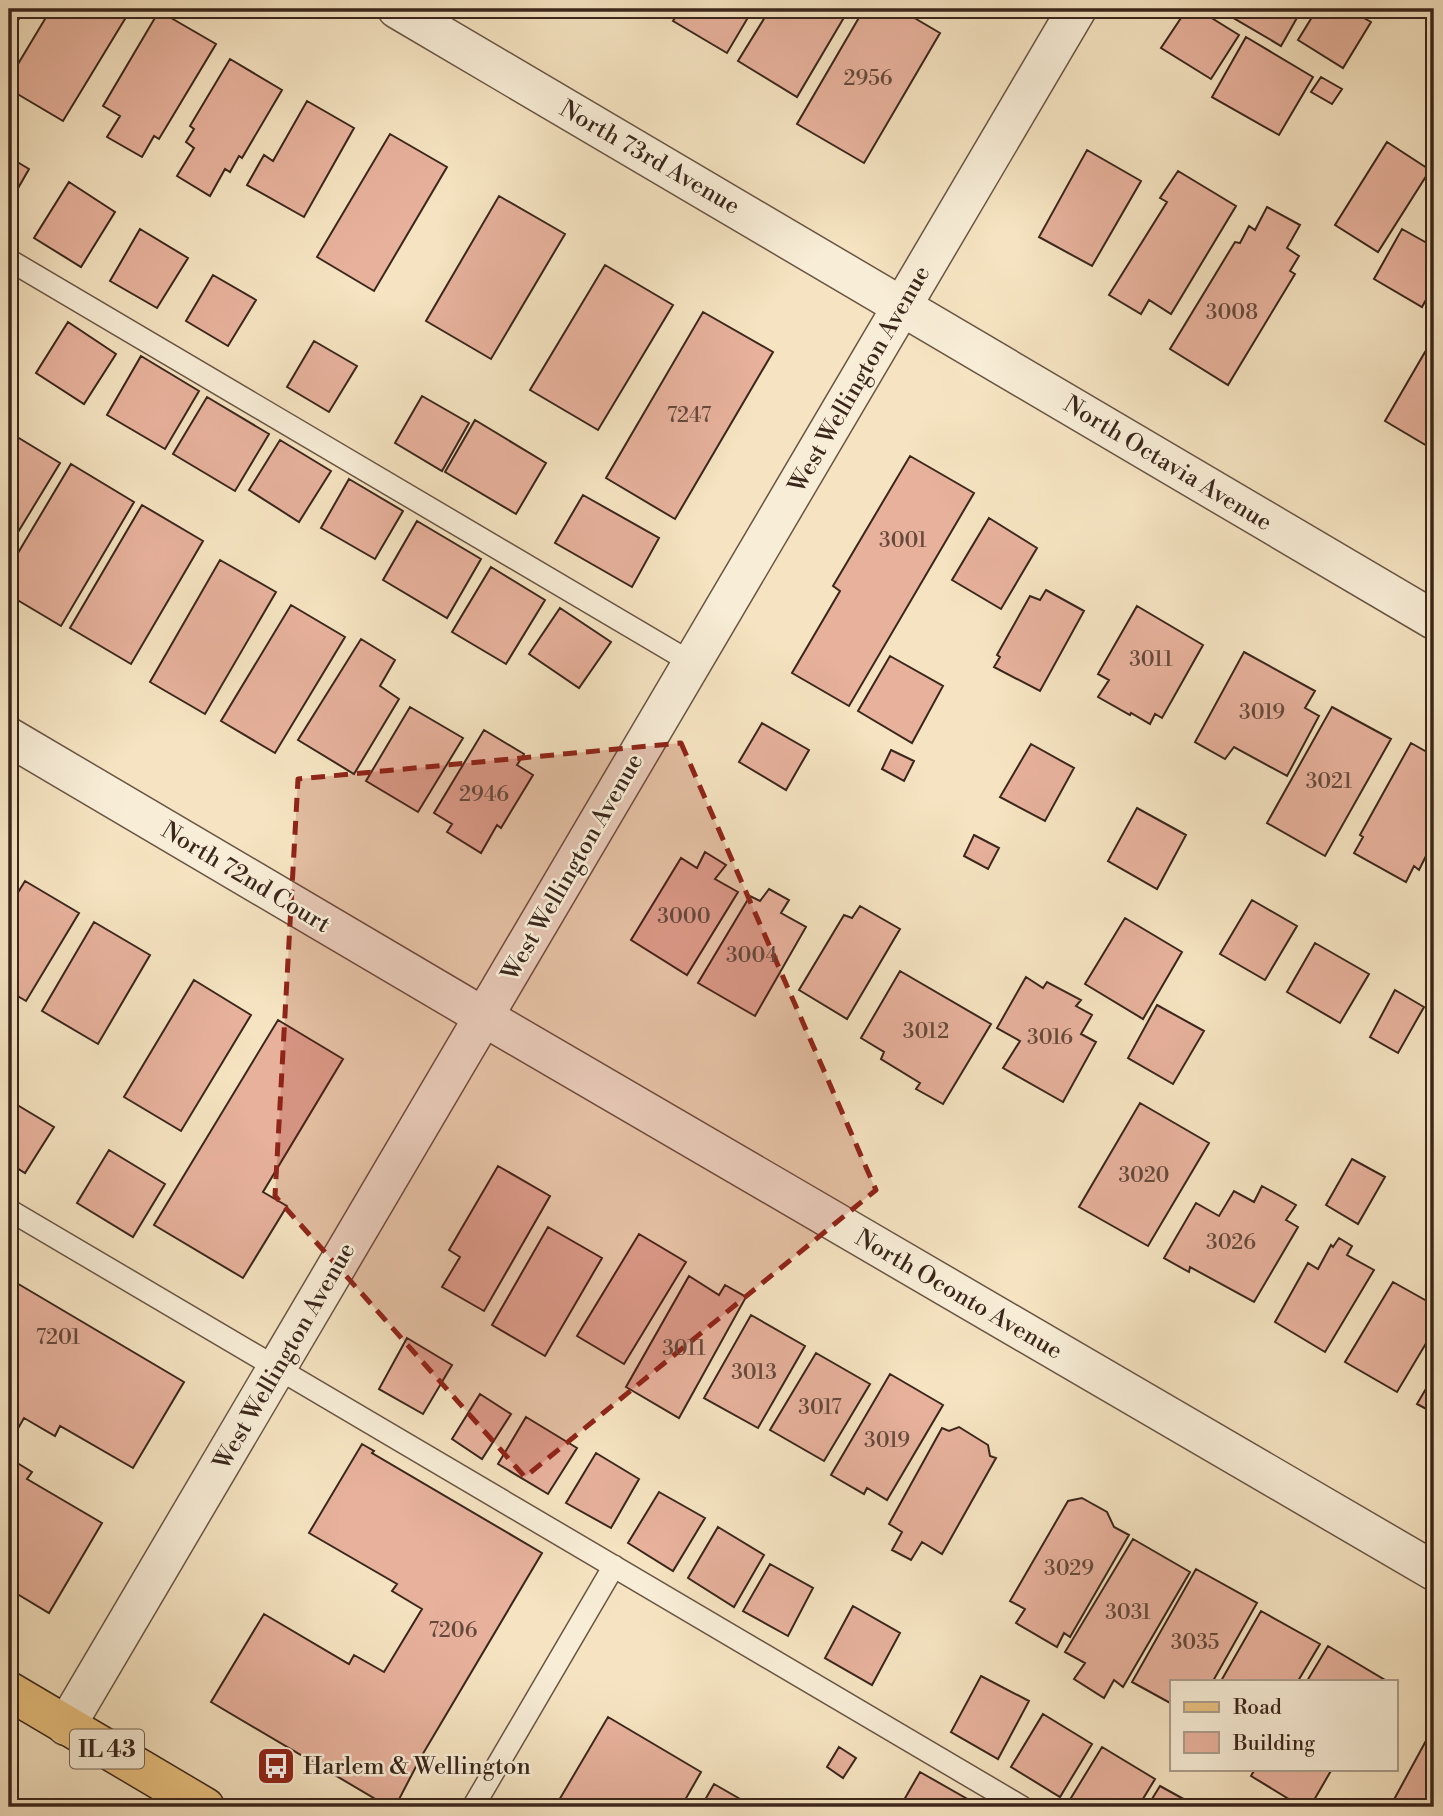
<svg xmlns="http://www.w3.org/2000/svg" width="1443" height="1816" font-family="'Libre Bodoni',serif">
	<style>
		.building { fill: #e7b19c; stroke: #3a261b; stroke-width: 2 }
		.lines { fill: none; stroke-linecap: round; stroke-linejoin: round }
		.lane-casing { stroke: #695544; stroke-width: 24 }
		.street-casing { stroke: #695544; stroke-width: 41 }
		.primary-casing { stroke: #3a261b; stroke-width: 41 }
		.lane { stroke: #f8edd7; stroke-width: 21 }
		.street { stroke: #f8edd7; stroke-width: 38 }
		.primary { stroke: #eac280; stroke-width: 38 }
		.marked { fill: #8f2418; fill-opacity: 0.2; stroke: #8f2418; stroke-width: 5; stroke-dasharray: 14 9; stroke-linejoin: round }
		.labels { text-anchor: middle; stroke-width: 5; stroke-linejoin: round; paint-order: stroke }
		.number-label { font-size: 21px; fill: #65493b }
		.shield { fill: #f8edd7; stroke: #736253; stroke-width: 2 }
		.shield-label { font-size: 23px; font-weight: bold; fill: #3a261b }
		.street-label { font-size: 24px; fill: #3a261b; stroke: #f8edd7 }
		.poi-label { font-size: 24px; fill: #3a261b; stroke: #f8edd7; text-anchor: start }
	</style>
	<rect width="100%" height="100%" fill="#f5e3c1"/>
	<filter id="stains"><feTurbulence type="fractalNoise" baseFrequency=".00286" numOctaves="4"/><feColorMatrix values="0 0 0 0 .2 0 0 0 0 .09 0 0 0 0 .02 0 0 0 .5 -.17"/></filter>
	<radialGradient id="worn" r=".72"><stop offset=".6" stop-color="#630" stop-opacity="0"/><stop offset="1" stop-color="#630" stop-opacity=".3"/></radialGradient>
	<path class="building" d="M9,9H25L9,35Z
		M51,9H131L63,121L9,89V79Z
		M681,9H753L727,53L673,21Z
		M770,9H849L797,97L738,61Z
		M864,9H899L940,33L864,163L797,124Z
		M1187,9H1197L1239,35L1211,79L1161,48Z
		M1227,9H1302L1281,46L1225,13Z
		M1317,9H1348L1371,22L1343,68L1298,40Z
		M159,11L216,44L159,139L154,136L142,157L107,137L120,116L103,106Z
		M1246,37L1313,77L1279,135L1212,97Z
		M230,59L282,90L242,158L239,156L230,172L225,169L210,196L177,176L194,148L186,142L194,129L190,126Z
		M1321,77L1342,89L1332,104L1311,92Z
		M307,101L354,128L304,217L247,185L264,155L273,161Z
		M390,134L447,167L374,291L317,257Z
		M1387,142L1430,170L1378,252L1335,225Z
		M1087,150L1141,181L1092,266L1039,237Z
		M9,157L29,169L9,204Z
		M1178,171L1236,206L1171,314L1149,300L1141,314L1109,295L1167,202L1160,198Z
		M69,182L115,212L81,267L34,238Z
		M499,196L565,234L491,359L426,321Z
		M1267,207L1300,225L1287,248L1299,256L1290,271L1295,274L1228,385L1170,349L1235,242L1240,243L1249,226L1255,230Z
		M140,229L188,258L157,308L110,281Z
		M1402,229L1434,247V285L1422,307L1374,279Z
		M605,265L673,305L598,430L530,390Z
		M213,275L256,300L228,346L186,321Z
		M703,312L773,352L675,519L606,478Z
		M68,322L116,354L84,404L36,373Z
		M314,341L357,366L329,412L287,387Z
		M1425,352L1434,358V450L1385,421Z
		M141,356L199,391L165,449L107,415Z
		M422,396L469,423L442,471L395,443Z
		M207,397L269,434L235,491L173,454Z
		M475,420L546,463L516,514L445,472Z
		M9,432L60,463L9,547Z
		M280,440L331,471L299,522L249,490Z
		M910,456L974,493L849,706L792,673L840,591L833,586Z
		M71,464L134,502L61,626L9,595V568Z
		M349,479L403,511L375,559L321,528Z
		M583,495L659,538L632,587L555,543Z
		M142,505L203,541L131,664L70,628Z
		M989,518L1037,548L1001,609L952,580Z
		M417,521L481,559L447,618L383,580Z
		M220,560L276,592L205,714L150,682Z
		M491,567L545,600L506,664L452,632Z
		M1046,590L1084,611L1040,691L994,667L1000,657L997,655L1030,596L1040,600Z
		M291,605L345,637L275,753L221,721Z
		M1137,606L1203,645L1162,718L1155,714L1150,724L1131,713L1130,715L1098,697L1109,680L1098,674Z
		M560,608L611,642L579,688L529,654Z
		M361,639L395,660L380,686L399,699L354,774L298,740Z
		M1244,652L1315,691L1305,708L1319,716L1287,776L1234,747L1225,759L1195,742Z
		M890,656L943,686L912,743L858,711Z
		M410,707L463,738L418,812L366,781Z
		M1332,707L1391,739L1325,856L1267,823Z
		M762,723L809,750L786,790L739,762Z
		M484,730L524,754L517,765L533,775L501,828L497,825L481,853L447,832L452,824L434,813Z
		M1411,743L1434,756V856L1428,852L1419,870L1414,866L1406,882L1354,853L1363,837L1360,835Z
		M1031,744L1074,768L1045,821L1000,797Z
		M891,750L914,761L904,781L882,769Z
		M1137,808L1186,835L1157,889L1108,861Z
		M974,835L999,848L988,869L964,856Z
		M705,852L726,865L715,879L738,892L687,975L631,940L681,858L697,868Z
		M25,881L79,913L26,1001L9,991V907Z
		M769,889L789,900L781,913L806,927L755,1016L698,983L750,896L760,901Z
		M1252,900L1297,926L1265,980L1220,954Z
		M860,906L900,929L847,1019L799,990L844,915L852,918Z
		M1125,918L1182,952L1143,1019L1085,984Z
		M94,922L150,955L98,1044L42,1011Z
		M1315,943L1369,974L1340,1023L1287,992Z
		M900,971L991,1024L943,1104L916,1089L920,1083L881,1059L884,1052L861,1038Z
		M1026,977L1043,988L1047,982L1081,1000L1076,1006L1092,1015L1081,1034L1096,1042L1063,1102L1003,1068L1020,1041L997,1028Z
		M194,980L251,1015L181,1131L124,1097Z
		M1395,990L1424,1007L1398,1053L1370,1037Z
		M1157,1005L1204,1031L1173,1084L1128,1058Z
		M278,1020L343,1059L263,1192L287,1206L243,1278L154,1225Z
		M9,1100L54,1127L25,1173L9,1163Z
		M1140,1103L1209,1143L1148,1246L1079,1207Z
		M109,1150L165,1184L133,1237L77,1203Z
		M1352,1159L1385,1177L1358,1224L1326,1205Z
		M498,1166L550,1196L484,1311L442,1287L460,1257L449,1250Z
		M1262,1186L1296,1205L1286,1220L1298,1227L1254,1302L1190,1267L1189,1272L1164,1258L1196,1203L1219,1216L1234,1191L1254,1202Z
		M548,1227L602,1258L545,1356L492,1325Z
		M639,1234L686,1262L624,1364L577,1336Z
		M1339,1238L1352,1246L1347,1255L1374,1270L1325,1352L1275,1322L1308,1263L1318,1269L1331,1245L1333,1247Z
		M689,1276L719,1295L725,1285L746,1297L679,1418L626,1387Z
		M15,1282L184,1382L133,1468L60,1426L55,1436L24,1418L9,1444V1292Z
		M1393,1282L1434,1305V1330L1397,1392L1345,1362Z
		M751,1315L805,1346L758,1428L704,1398Z
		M407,1338L452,1365L423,1414L379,1389Z
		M816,1353L870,1384L824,1461L770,1430Z
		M890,1374L943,1405L887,1500L867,1488L864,1494L831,1475Z
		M1434,1375V1413L1417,1404Z
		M480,1394L511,1414L482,1459L452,1439Z
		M526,1417L577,1448L548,1494L498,1464Z
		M959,1427L988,1445L990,1456L996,1458L942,1554L922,1542L911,1560L892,1550L902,1532L889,1524L942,1428L949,1431Z
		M362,1444L374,1451L372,1453L542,1553L421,1757L395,1807H389L211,1702L264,1614L349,1664L354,1655L384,1672L422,1609L392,1591L397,1584L309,1533Z
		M596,1453L639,1479L611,1528L566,1503Z
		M9,1458L32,1472L27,1479L102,1523L49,1613L9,1589Z
		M659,1492L705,1518L673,1571L628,1543Z
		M1082,1498L1107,1512L1114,1527L1129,1535L1070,1637L1064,1633L1057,1647L1016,1623L1025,1609L1010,1601L1068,1501Z
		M718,1527L764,1555L734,1607L688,1578Z
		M1133,1539L1190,1572L1123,1687L1114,1680L1104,1698L1074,1679L1085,1663L1065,1652Z
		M770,1564L813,1588L788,1636L743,1611Z
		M1196,1569L1257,1603L1213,1681H1172V1704L1132,1682Z
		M853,1606L900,1633L872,1685L825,1658Z
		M1261,1611L1320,1644L1298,1681H1221Z
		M1328,1646L1385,1680L1384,1681H1307Z
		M981,1676L1029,1701L998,1759L951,1732Z
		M1043,1714L1092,1744L1060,1797L1011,1767Z
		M608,1717L701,1772L681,1807H555Z
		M1434,1726V1807H1396L1391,1805Z
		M839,1747L856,1758L843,1778L827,1767Z
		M1102,1747L1155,1779L1138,1807H1086L1071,1798Z
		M1255,1769H1332L1310,1807H1302L1251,1776Z
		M920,1772L971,1801L967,1807H900Z
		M714,1784L754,1807H701Z
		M1160,1786L1198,1807H1147Z"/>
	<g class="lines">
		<defs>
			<path id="lane" d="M9,260L692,663
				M9,1210L1022,1807
				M473,1807L614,1566"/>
			<path id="street" d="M397,9L1434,620
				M9,737L484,1017L1434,1571
				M66,1726L1077,9"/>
			<path id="primary" d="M9,1691L205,1807"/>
		</defs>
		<use href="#lane" class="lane-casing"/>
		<use href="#street" class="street-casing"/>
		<use href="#primary" class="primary-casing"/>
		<use href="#lane" class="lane"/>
		<use href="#street" class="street"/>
		<use href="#primary" class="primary"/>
	</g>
	<path class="marked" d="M681,743L876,1190L525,1477L275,1196L298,779Z"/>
	<defs>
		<symbol id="bus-square" viewBox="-11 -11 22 22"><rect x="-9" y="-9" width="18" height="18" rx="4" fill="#8f2418" stroke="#f8edd7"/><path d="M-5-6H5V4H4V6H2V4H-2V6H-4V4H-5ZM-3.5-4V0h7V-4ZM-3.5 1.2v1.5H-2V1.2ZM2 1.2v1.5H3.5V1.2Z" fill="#fff"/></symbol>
	</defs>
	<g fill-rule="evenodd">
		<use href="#bus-square" x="254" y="1744" width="44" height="44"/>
	</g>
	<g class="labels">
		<g class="number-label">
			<text x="868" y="85">2956</text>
			<text x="1232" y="319">3008</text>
			<text x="689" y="422">7247</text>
			<text x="903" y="547">3001</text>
			<text x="1151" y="666">3011</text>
			<text x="1262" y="719">3019</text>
			<text x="1329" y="788">3021</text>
			<text x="484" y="801">2946</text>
			<text x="684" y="923">3000</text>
			<text x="752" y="962">3004</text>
			<text x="926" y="1038">3012</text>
			<text x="1050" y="1044">3016</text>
			<text x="1144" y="1182">3020</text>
			<text x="1231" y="1249">3026</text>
			<text x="58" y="1344">7201</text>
			<text x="684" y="1355">3011</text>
			<text x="754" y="1379">3013</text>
			<text x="820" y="1414">3017</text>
			<text x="887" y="1447">3019</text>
			<text x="1069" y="1575">3029</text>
			<text x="1128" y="1619">3031</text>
			<text x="453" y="1637">7206</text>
			<text x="1195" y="1649">3035</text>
		</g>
		<rect class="shield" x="70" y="1729.5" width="74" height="39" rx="5"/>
		<g class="shield-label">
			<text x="107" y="1757">IL 43</text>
		</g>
		<g class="street-label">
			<text transform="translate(650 157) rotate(30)" y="8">North 73rd Avenue</text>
			<text transform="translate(859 379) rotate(-60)" y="8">West Wellington Avenue</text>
			<text transform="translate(1168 463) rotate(31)" y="8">North Octavia Avenue</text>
			<text transform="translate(572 867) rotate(-60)" y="8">West Wellington Avenue</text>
			<text transform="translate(246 877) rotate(31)" y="8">North 72nd Court</text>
			<text transform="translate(959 1294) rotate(30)" y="8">North Oconto Avenue</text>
			<text transform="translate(284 1356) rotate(-60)" y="8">West Wellington Avenue</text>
		</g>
		<g class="poi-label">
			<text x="303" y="1774">Harlem &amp; Wellington</text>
		</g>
	</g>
	<rect width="1443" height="1816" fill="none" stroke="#f5e3c1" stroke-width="35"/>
	<rect x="10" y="10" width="1422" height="1795" fill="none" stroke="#3a261b" stroke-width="3.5"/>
	<rect x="18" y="18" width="1408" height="1781" fill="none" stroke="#3a261b" stroke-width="2"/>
	<rect x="1170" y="1680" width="228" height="91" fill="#f8edd7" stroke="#ac9d8c" stroke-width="2"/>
	<rect x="1184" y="1702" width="35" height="10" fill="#eac280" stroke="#ac9d8c" stroke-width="2"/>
	<text x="1233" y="1714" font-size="21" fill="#3a261b">Road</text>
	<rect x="1184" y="1732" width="35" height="21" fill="#e7b19c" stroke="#ac9d8c" stroke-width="2"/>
	<text x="1233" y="1750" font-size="21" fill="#3a261b">Building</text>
	<rect width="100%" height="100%" filter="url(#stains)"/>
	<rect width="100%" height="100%" fill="url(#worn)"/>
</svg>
